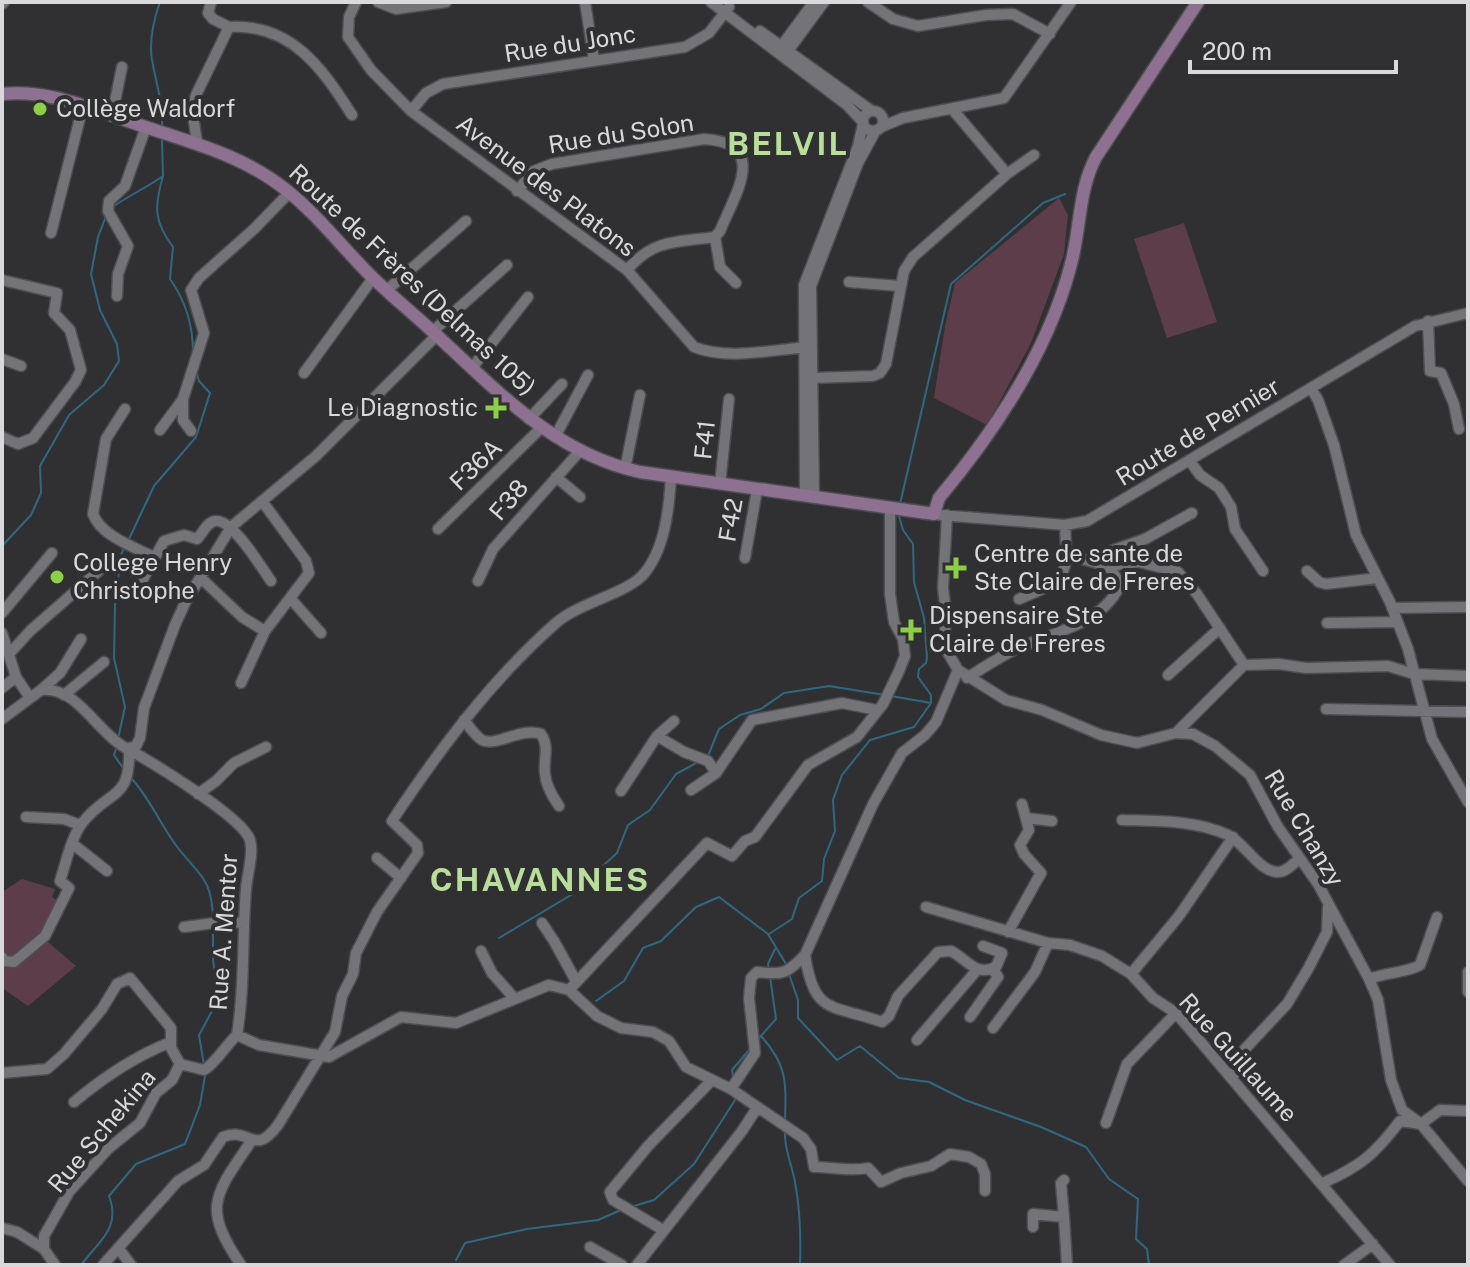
<svg xmlns="http://www.w3.org/2000/svg" width="1470" height="1267" font-family="'Public Sans',sans-serif">
	<style>
		.green { fill: #5d3d49 }
		.lines { fill: none; stroke-linecap: round; stroke-linejoin: round }
		.stream { stroke: #2e6981; stroke-width: 2 }
		.minor-casing { stroke: #4e4e50; stroke-width: 13 }
		.major-casing { stroke: #4e4e50; stroke-width: 15 }
		.minor { stroke: #747377; stroke-width: 10 }
		.major { stroke: #8e7191; stroke-width: 12 }
		.poi-dot { fill: #8cce45; stroke: #303033; stroke-width: 3 }
		.labels { text-anchor: middle; stroke-width: 8; stroke-linejoin: round; paint-order: stroke }
		.street-label { font-size: 24px; fill: #d9d8da; stroke: #303033 }
		.poi-label { font-size: 24px; fill: #d9d8da; stroke: #303033; text-anchor: start }
		.district-label { font-size: 32px; font-weight: bold; letter-spacing: 2px; fill: #b9de9a; stroke: #303033 }
	</style>
	<rect width="100%" height="100%" fill="#303033"/>
	<path class="green" d="M1059,198L1068,215L1064,254L1031,343L987,425L934,398L945,326L955,283Z
		M1184,223L1217,322L1167,338L1134,239Z
		M22,879L55,889L52,897L58,901L41,936L76,966L28,1006L2,988V892Z"/>
	<g class="lines">
		<path class="stream" d="M160,2C154,19 149,42 152,60C156,83 163,102 162,125
			M163,176C154,207 154,222 173,247L170,279C185,300 193,325 193,352
			M111,208C128,196 146,188 163,176L162,140
			M900,504L951,284L1043,203L1065,194
			M129,539L154,486L196,437L210,393L199,381L197,374
			M2,546L31,515L41,493L40,466L69,415L104,385L119,361L117,344L100,310L91,274L98,237L106,216
			M891,696L931,703
			M118,739L125,707L114,658L115,605L121,555L124,548
			M117,745L114,755L125,771
			M708,756L719,729L740,715L761,709L784,693L829,686L885,695
			M132,779C151,800 161,826 178,848C200,876 212,878 213,919
			M769,934L792,919L799,898L822,881L824,859L835,831L833,800L842,775L870,740L914,727L931,703V695L918,677L919,669L926,663L927,658L924,618L914,582L913,544L903,530L899,516
			M499,938L571,895L617,853L628,825L650,810L676,774L700,761
			M769,969L768,964L775,949
			M789,974L798,1000V1018L837,1060L860,1046L899,1078L929,1082L965,1100L1041,1127L1086,1147L1109,1179L1138,1199L1136,1239L1147,1249L1149,1265
			M596,1001L624,981L643,948L661,941L696,907L719,897L768,934L786,964
			M761,1036C788,1066 786,1083 785,1121
			M759,1038L776,1019L770,976
			M204,1065L199,1035L218,1000L213,959V929
			M733,1076L732,1070L750,1049
			M785,1132C784,1149 792,1165 795,1182C800,1209 801,1238 800,1265
			M631,1207L654,1200L694,1164L737,1097
			M456,1260L465,1243L527,1229L598,1220L621,1210
			M81,1265C100,1240 121,1228 109,1196L136,1164L185,1144L200,1105L205,1076"/>
		<defs>
			<path id="minor" d="M211,2L208,13L213,19L229,27
				M356,2L349,17L348,37L371,70L411,111L627,270L694,347C730,361 773,349 811,347
				M378,2L396,9L446,2
				M585,2L594,60
				M711,2L847,105L863,122
				M868,2L893,19L918,26L986,15L1013,14L1050,34
				M2,4L4,2
				M760,31L872,111
				M777,52L814,2
				M785,55L824,2
				M411,111L426,93L443,84L685,47L709,33L729,7
				M863 121a10 10 0 1 1 20 0a10 10 0 1 1-20 0Z
				M112,116L122,67
				M881,127L903,118L1004,98L1071,2
				M197,142L192,109L196,95L229,27C291,23 322,68 352,115
				M1007,174L1034,155
				M517,191L534,171L552,164L704,139C770,143 735,194 720,231L715,237C677,242 653,239 627,270
				M51,233L83,106
				M715,237L720,267L736,283
				M2,280L57,293L54,313L70,330L81,370L75,382L33,438L18,444L2,437
				M849,282L900,286
				M387,290L466,221
				M117,296L118,274L128,246L108,211L109,201L125,186L146,127
				M1428,321L1430,371L1441,373L1454,404L1459,429
				M433,331L507,265
				M2,359L21,366
				M472,368L528,297
				M304,373L373,278
				M812,378L873,376L880,373L886,364L904,271L913,257L1007,174L953,110
				M1311,388L1318,400L1334,445L1356,535L1390,602L1408,649L1432,739L1468,802
				M183,401V420L191,431
				M125,409L106,439L93,514C101,536 134,547 154,557
				M529,419L562,384
				M160,430L183,399L204,333L191,290L199,278L254,229L290,192
				M555,437L588,375
				M1190,461L1200,475L1219,488L1231,507L1235,529L1263,571
				M625,469L640,395
				M556,477L580,497
				M720,484L729,399
				M805,496L804,285L858,146L863,124
				M814,497L811,286L858,163L876,130
				M940,515L1065,525L1087,521L1415,326L1468,313
				M947,515L943,588L946,613L945,635L947,651L958,670L1006,700L1042,710L1101,735L1137,743L1176,733L1193,734L1215,746L1250,775L1278,827L1318,884L1369,979L1378,1000L1391,1080L1402,1110L1421,1124L1468,1181
				M438,529L541,428
				M1067,555L1108,566L1139,562L1178,572L1197,594L1244,665L1176,733
				M745,558L757,490
				M1088,559L1145,539L1192,513
				M1307,571L1319,582L1326,584L1378,578
				M201,578L242,617L265,631
				M143,579L164,541L184,535L197,539C202,534 207,522 215,521C232,518 261,567 271,581
				M478,581L493,549L579,452
				M290,598L321,633
				M1019,599C1068,579 1068,579 1065,525
				M1392,608L1468,607
				M2,613L52,553
				M1327,623L1397,622
				M2,633L16,677L30,698
				M10,653L30,631L103,567
				M1244,665L1279,664L1306,668L1388,666L1414,674L1468,676
				M1168,675L1220,628
				M967,678C981,669 995,660 1010,652C1045,634 1101,626 1119,587L1116,577L1108,566
				M241,683L265,631L309,573L306,561L262,501
				M2,688L16,677
				M41,690L60,673L81,639
				M64,695L104,662
				M1326,709L1468,712
				M2,719L41,690C77,686 96,731 124,747C148,760 243,817 250,840C254,854 247,875 246,889C242,938 245,987 237,1035
				M464,720C469,726 475,736 482,740C497,747 521,727 541,734C550,747 543,759 545,774C546,786 552,796 559,806
				M657,736L684,752L708,761L716,773
				M129,748L136,746L140,738L144,708L175,625L186,601L231,527L316,456L437,335
				M691,790L716,773L752,720L842,703L877,710
				M621,791L657,736L674,721
				M198,794L216,781L234,763L266,747
				M26,817L64,819L80,825
				M1026,818L1052,821
				M1122,820C1157,821 1196,820 1228,835C1245,843 1259,872 1278,872C1286,872 1293,864 1299,859
				M73,844L107,871
				M377,858L401,878
				M926,907L1048,943L1070,945L1102,956L1131,974L1153,998L1176,1013L1390,1265
				M542,923L554,941L576,981
				M184,927L222,922L244,923
				M1008,932L1041,873L1024,854L1020,845L1029,830L1022,804
				M481,951L492,973L515,999
				M805,955C814,1016 832,1004 882,1022L889,1016L898,996L938,952L951,951C968,960 976,977 996,967L1002,953L983,946
				M2,957L4,961L14,962L45,936L69,888L60,881C66,863 71,837 83,822C109,789 131,802 129,748
				M1468,972V992
				M1131,974L1179,916L1233,837
				M1369,979C1386,972 1407,973 1420,965L1437,917
				M569,990L707,843L732,856L745,841L755,837L808,765L857,737L883,704L899,671L905,656L903,639L894,622L890,594V510
				M970,1017L998,977L993,969
				M993,1028L1035,972L1048,943
				M237,1035L259,1045L329,1057L401,1017L456,1023L549,985L569,990L597,1016L621,1028L653,1032L669,1041L686,1067L731,1089L803,1138L811,1149L814,1167C833,1167 849,1172 868,1168L881,1182L901,1173L931,1166L950,1154L969,1157L981,1164L985,1174V1191
				M917,1040L977,970
				M2,1073L47,1069L64,1054L102,1009L117,984L130,978L171,1028V1048L180,1064L204,1070C216,1063 225,1046 237,1035
				M1232,1079L1244,1050L1287,1004L1308,969L1327,932L1328,907
				M731,1089L755,1053L749,998L751,978L757,972C783,975 787,974 805,955L873,804L902,753L925,735L936,722L958,670
				M74,1102C104,1077 135,1056 171,1042
				M1106,1123L1127,1064L1176,1013
				M1323,1183C1361,1166 1375,1154 1400,1121L1421,1124L1440,1110L1468,1111
				M1064,1217L1067,1265
				M1033,1227V1214L1064,1217L1061,1183L1064,1180
				M2,1228L17,1232L44,1249
				M663,1230L613,1200L610,1192L648,1146L712,1080
				M590,1247L622,1265
				M119,1249L131,1265
				M55,1265L44,1249V1236L69,1192L109,1148L140,1123L156,1093L172,1080L180,1064
				M103,1265L178,1181L204,1165L223,1137C251,1126 253,1158 278,1125L335,1032L342,996L353,974L356,953L377,912L418,853L417,845L392,821C439,750 492,679 556,623C579,603 624,594 642,576C665,551 669,509 671,477
				M241,1265C201,1206 215,1195 252,1140
				M637,1265L742,1131L757,1108
				M1344,1265L1373,1244"/>
			<path id="major" d="M2,94C47,89 89,108 131,122C184,141 240,153 285,189C317,214 342,247 370,275C390,295 413,313 433,332C497,390 553,453 640,472L934,514L939,498C995,431 1049,350 1071,264C1081,227 1078,191 1096,157L1198,2"/>
		</defs>
		<use href="#minor" class="minor-casing"/>
		<use href="#major" class="major-casing"/>
		<use href="#minor" class="minor"/>
		<use href="#major" class="major"/>
	</g>
	<g class="poi-dot">
		<circle cx="40" cy="109" r="8"/>
		<path d="M492 396h8v8h8v8h-8v8h-8v-8h-8v-8h8z"/>
		<path d="M952 556h8v8h8v8h-8v8h-8v-8h-8v-8h8z"/>
		<circle cx="57" cy="577" r="8"/>
		<path d="M907 618h8v8h8v8h-8v8h-8v-8h-8v-8h8z"/>
	</g>
	<g class="labels">
		<g class="street-label">
			<text transform="translate(570 44) rotate(-9)" y="8">Rue du Jonc</text>
			<text transform="translate(621 134) rotate(-9)" y="8">Rue du Solon</text>
			<text transform="translate(546 186) rotate(37)" y="8">Avenue des Platons</text>
			<text transform="translate(412 280) rotate(43)" y="8">Route de Frères (Delmas 105)</text>
			<text transform="translate(1198 432) rotate(-31)" y="8">Route de Pernier</text>
			<text transform="translate(705 440) rotate(-84)" y="8">F41</text>
			<text transform="translate(476 465) rotate(-44)" y="8">F36A</text>
			<text transform="translate(509 500) rotate(-49)" y="8">F38</text>
			<text transform="translate(731 520) rotate(-80)" y="8">F42</text>
			<text transform="translate(1304 828) rotate(59)" y="8">Rue Chanzy</text>
			<text transform="translate(224 932) rotate(-86)" y="8">Rue A. Mentor</text>
			<text transform="translate(1238 1058) rotate(48)" y="8">Rue Guillaume</text>
			<text transform="translate(102 1131) rotate(-50)" y="8">Rue Schekina</text>
		</g>
		<g class="poi-label">
			<text x="56" y="117">Collège Waldorf</text>
			<text x="478" y="416" text-anchor="end">Le Diagnostic</text>
			<text x="974" y="562">Centre de sante de<tspan x="974" dy="28">Ste Claire de Freres</tspan></text>
			<text x="73" y="571">College Henry<tspan x="73" dy="28">Christophe</tspan></text>
			<text x="929" y="624">Dispensaire Ste<tspan x="929" dy="28">Claire de Freres</tspan></text>
		</g>
		<g class="district-label">
			<text x="788" y="155">BELVIL</text>
			<text x="540" y="891">CHAVANNES</text>
		</g>
	</g>
	<rect width="1470" height="1267" fill="none" stroke="#d9d8da" stroke-width="8"/>
	<path d="M1190 60v12h206v-12" fill="none" stroke="#d9d8da" stroke-width="4"/>
	<text x="1202" y="60" font-size="24" fill="#d9d8da" stroke="#303033" stroke-width="6" paint-order="stroke">200 m</text>
</svg>
